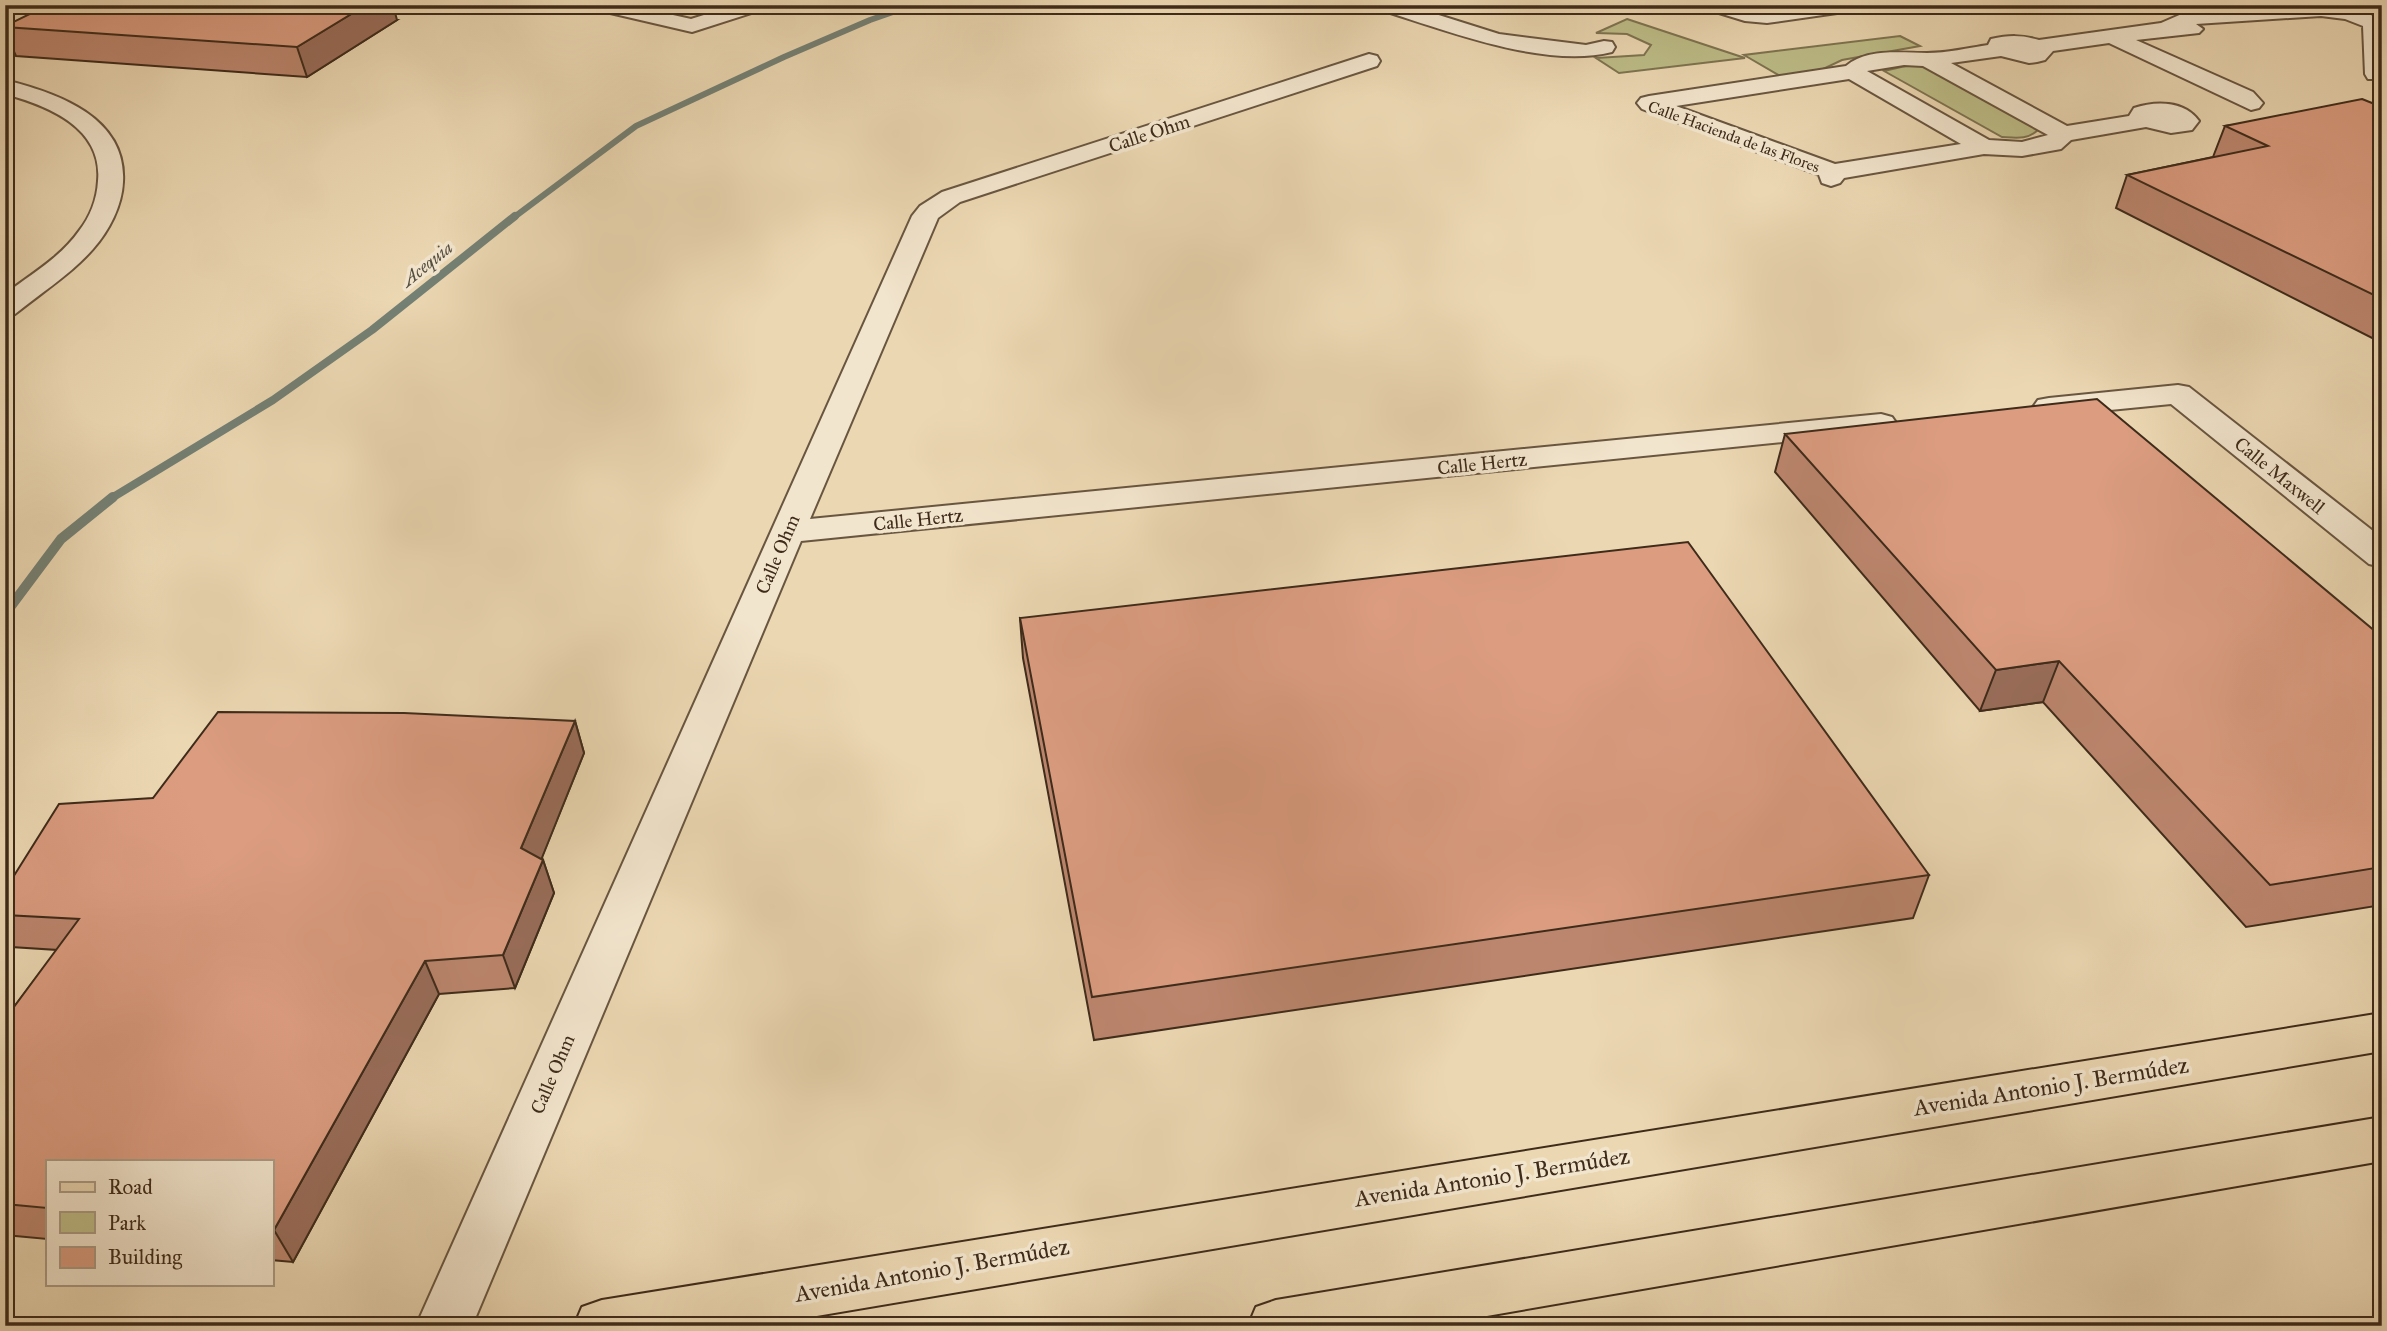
<svg xmlns="http://www.w3.org/2000/svg" width="2387" height="1331" font-family="'IM FELL Great Primer',serif">
	<style>
		.green { fill: #bdbd88; stroke: #7e7451; stroke-width: 2 }
		.lines { fill: none; stroke-linecap: round; stroke-linejoin: round }
		.stream-far2 { stroke: #748074; stroke-width: 6 }
		.stream-far1 { stroke: #748074; stroke-width: 8 }
		.stream { stroke: #748074; stroke-width: 10 }
		.street-casing { stroke: #695640; stroke-width: 4 }
		.primary-casing { stroke: #3e2b1a; stroke-width: 4 }
		.street { fill: #f2e5cd; fill-rule: evenodd }
		.primary { fill: #ebd7b2; fill-rule: evenodd }
		.wall { fill: #bc866e; stroke: #3e2b1a; stroke-width: 2 }
		.shaded-wall { fill: #996d5a; stroke: #3e2b1a; stroke-width: 2 }
		.building { fill: #db9c80; stroke: #3e2b1a; stroke-width: 2 }
		.labels { text-anchor: middle; stroke-width: 7; stroke-linejoin: round; paint-order: stroke }
		.far-street-label { font-size: 16px; fill: #3e2b1a; stroke: #f2e5cd }
		.far-water-label { font-size: 18px; font-style: italic; fill: #544e40; stroke: #f2e5cd }
		.street-label { font-size: 19px; fill: #3e2b1a; stroke: #f2e5cd }
		.near-street-label { font-size: 23px; fill: #3e2b1a; stroke: #f2e5cd }
	</style>
	<rect width="100%" height="100%" fill="#ebd7b2"/>
	<filter id="stains"><feTurbulence type="fractalNoise" baseFrequency=".00286" numOctaves="4"/><feColorMatrix values="0 0 0 0 .2 0 0 0 0 .09 0 0 0 0 .02 0 0 0 .5 -.17"/></filter>
	<radialGradient id="worn" r=".72"><stop offset=".6" stop-color="#630" stop-opacity="0"/><stop offset="1" stop-color="#630" stop-opacity=".3"/></radialGradient>
	<path class="green" d="M1627,19L1745,58L1619,73L1596,58L1644,55L1651,45L1627,34L1596,33Z
		M1900,36L1920,46L1842,60L1821,70L1780,76L1744,55Z
		M1914,64L1930,69L2039,129C2028,140 2017,138 2002,137L1884,71Z"/>
	<g class="lines">
		<path class="stream-far2" d="M513,218L636,126L784,57L870,20L913,5"/>
		<path class="stream-far1" d="M110,499L273,400L372,330L515,216"/>
		<path class="stream" d="M5,614L61,539L113,497"/>
		<defs>
			<path id="street" d="M472,5L469,9L456,12L449,10L446,6Z
				M590,5H628L691,19L736,5H767L764,9L692,32L593,9Z
				M1375,5H1407L1499,34L1586,45L1604,41L1612,42L1615,47L1612,52C1543,69 1445,30 1378,9Z
				M1703,5H1735L1767,11L1806,5H1861L1851,11L1767,23L1745,21L1706,9Z
				M2305,5L2351,8L2382,19V79H2368L2365,74L2363,26L2345,19L2321,16L2196,24L2203,29L2199,33L2136,40L2253,92L2263,103L2259,108L2251,110L2109,43L2053,51L2045,60L2037,62L2029,63L2001,56L1951,63L2067,126L2129,116L2134,108C2155,101 2184,100 2199,121L2192,130L2171,133L2146,127L2071,140L2061,149L2022,156L1984,154L1844,178L1840,183L1831,186L1822,183L1819,175L1642,109L1637,103L1641,98L1649,96L1846,66C1867,48 1901,53 1927,53C1947,53 1968,48 1988,45L1991,39C2009,35 2022,35 2039,40L2161,23L2184,13L2225,8L2255,10ZM1904,65L1923,66L2048,135L2022,142L1989,140L1867,71ZM1849,79L1961,144L1835,164L1676,106Z
				M1369,54L1377,56L1380,61L1377,66L960,202L938,218L810,519L1881,414L1892,417L1897,424L1892,431L801,541L472,1326H416L912,216L920,206L942,192Z
				M5,80C57,93 127,117 123,182C122,206 109,231 93,249C71,274 41,293 15,314L5,317V294C30,275 61,257 79,231C90,217 97,199 98,181C103,128 49,106 5,94Z
				M2178,385L2189,387L2382,538V567L2369,564L2171,404L2049,416L2038,414L2033,407L2038,400L2049,398Z"/>
			<path id="primary" d="M2382,1013V1051L758,1326H574L582,1307L602,1300Z
				M2382,1117V1161L1429,1326H1248L1256,1307L1276,1300Z"/>
		</defs>
		<use href="#street" class="street-casing"/>
		<use href="#primary" class="primary-casing"/>
		<use href="#street" class="street"/>
		<use href="#primary" class="primary"/>
	</g>
	<path class="wall" d="M397,20L307,77L16,56L5,32V26Z
		M2382,107V342H2380L2116,208L2127,175L2213,157L2225,126Z
		M1785,434L2382,637V905L2246,927L2043,702L1980,711L1775,472Z
		M1020,618L1929,875L1913,918L1094,1040L1023,658Z
		M575,721L584,753L541,859L543,860L554,893L515,988L439,994L293,1262L271,1260V1161H47V1239L5,1235V1019L57,950L11,947L5,938V890L153,798Z"/>
	<path class="shaded-wall" d="M5,5H17L5,11Z
		M366,5H393L397,20L307,77L297,47Z
		M2059,661L2043,702L1980,711L1996,670Z
		M575,721L584,753L533,880L521,848Z
		M543,860L554,893L515,988L503,955Z
		M425,961L439,994L293,1262L274,1230Z"/>
	<path class="building" d="M48,5H366L297,47L5,27V26Z
		M2362,99L2382,107V299L2127,175L2268,146L2225,126Z
		M2097,399L2382,637V867L2270,885L2059,661L1996,670L1785,434Z
		M1688,542L1929,875L1092,997L1020,618Z
		M218,712L404,713L575,721L521,848L543,860L503,955L425,961L274,1230L271,1229V1161H47V1208L5,1204V1019L79,919L5,915V890L59,804L153,798Z"/>
	<g class="labels">
		<g class="far-street-label">
			<text transform="translate(1734 136) rotate(20)" y="6">Calle Hacienda de las Flores</text>
		</g>
		<g class="far-water-label">
			<text transform="translate(427 264) rotate(-39)" y="6">Acequia</text>
		</g>
		<g class="street-label">
			<text transform="translate(1149 133) rotate(-18)" y="7">Calle Ohm</text>
			<text transform="translate(1482 463) rotate(-6)" y="7">Calle Hertz</text>
			<text transform="translate(2280 475) rotate(39)" y="7">Calle Maxwell</text>
			<text transform="translate(918 519) rotate(-6)" y="7">Calle Hertz</text>
			<text transform="translate(777 554) rotate(-67)" y="7">Calle Ohm</text>
			<text transform="translate(552 1074) rotate(-67)" y="7">Calle Ohm</text>
		</g>
		<g class="near-street-label">
			<text transform="translate(2051 1086) rotate(-9)" y="8">Avenida Antonio J. Bermúdez</text>
			<text transform="translate(1492 1177) rotate(-9)" y="8">Avenida Antonio J. Bermúdez</text>
			<text transform="translate(932 1270) rotate(-10)" y="8">Avenida Antonio J. Bermúdez</text>
		</g>
	</g>
	<rect width="2387" height="1331" fill="none" stroke="#ebd7b2" stroke-width="28"/>
	<rect x="7" y="7" width="2373" height="1317" fill="none" stroke="#3e2b1a" stroke-width="3.5"/>
	<rect x="14" y="14" width="2359" height="1303" fill="none" stroke="#3e2b1a" stroke-width="2"/>
	<rect x="46" y="1160" width="228" height="126" fill="#f2e5cd" stroke="#aa9b85" stroke-width="2"/>
	<rect x="60" y="1182" width="35" height="10" fill="#ebd7b2" stroke="#aa9b85" stroke-width="2"/>
	<text x="108" y="1194" font-size="21" fill="#3e2b1a">Road</text>
	<rect x="60" y="1212" width="35" height="21" fill="#bdbd88" stroke="#aa9b85" stroke-width="2"/>
	<text x="108" y="1230" font-size="21" fill="#3e2b1a">Park</text>
	<rect x="60" y="1247" width="35" height="21" fill="#db9c80" stroke="#aa9b85" stroke-width="2"/>
	<text x="108" y="1264" font-size="21" fill="#3e2b1a">Building</text>
	<rect width="100%" height="100%" filter="url(#stains)"/>
	<rect width="100%" height="100%" fill="url(#worn)"/>
</svg>
